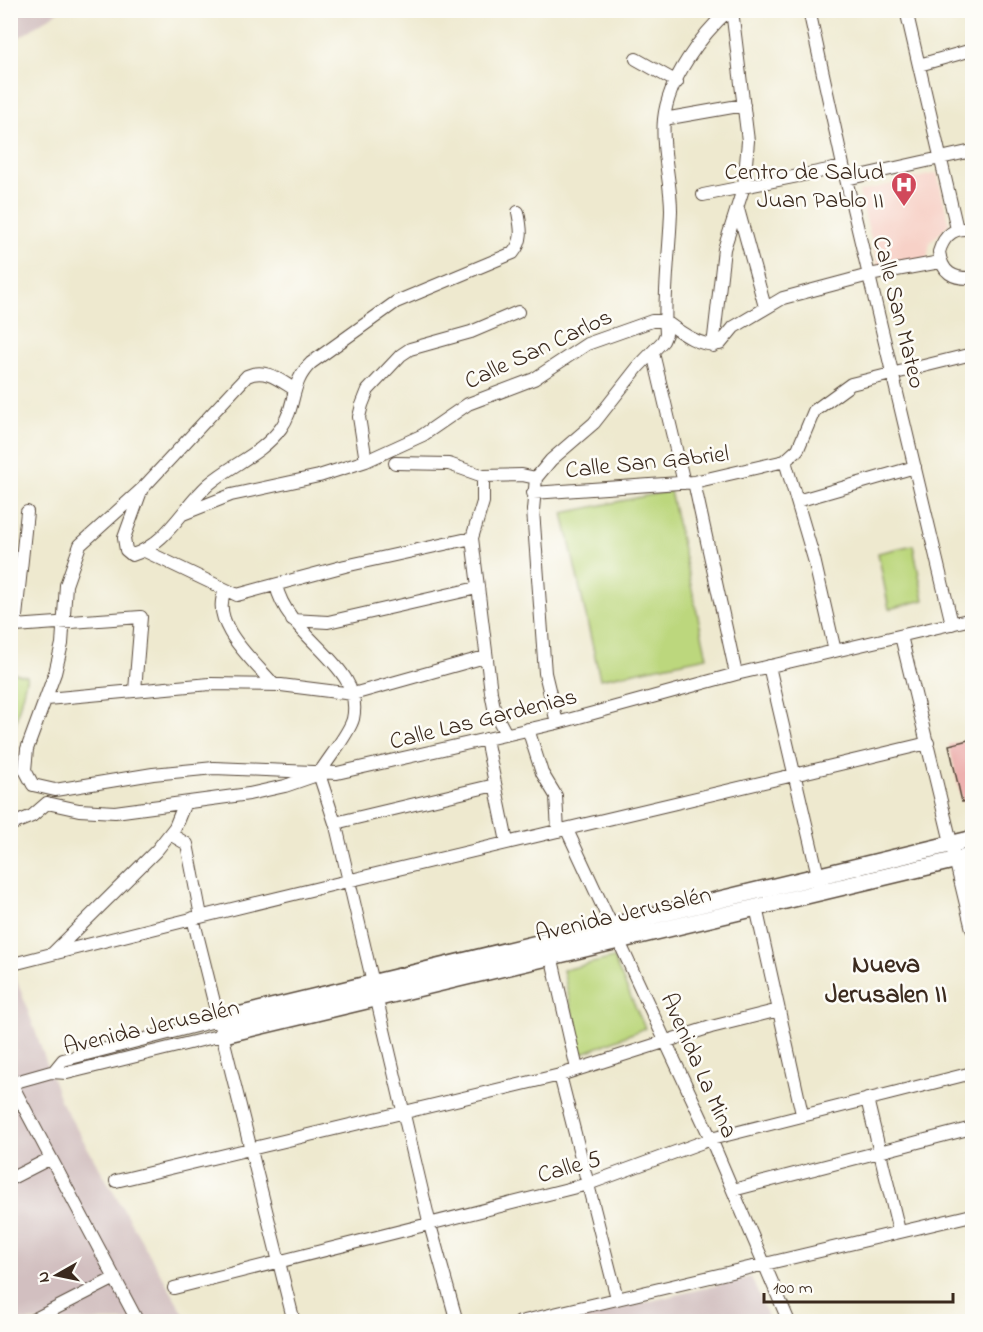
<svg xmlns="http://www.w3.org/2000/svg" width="983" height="1332" font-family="'Indie Flower',sans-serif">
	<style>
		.built { fill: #f7d1c7 }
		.industrial { fill: #d2bfc0 }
		.green { fill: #bcd77d; stroke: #7c804e; stroke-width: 1.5 }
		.building { fill: #edb1af }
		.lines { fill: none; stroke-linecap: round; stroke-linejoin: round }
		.minor-casing { stroke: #564739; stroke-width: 14 }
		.tertiary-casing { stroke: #564739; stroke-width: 19 }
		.minor { stroke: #fff; stroke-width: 12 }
		.tertiary { stroke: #fff; stroke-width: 16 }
		.labels { text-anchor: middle; stroke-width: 5; stroke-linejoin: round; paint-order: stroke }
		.poi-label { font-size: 24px; fill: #3b2a1e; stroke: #fdfcf7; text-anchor: end }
		.street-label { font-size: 24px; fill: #3b2a1e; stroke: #fdfcf7 }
		.neighbourhood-label { font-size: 26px; font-weight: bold; fill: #3b2a1e; stroke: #fdfcf7 }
	</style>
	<rect width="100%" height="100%" fill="#fdfcf7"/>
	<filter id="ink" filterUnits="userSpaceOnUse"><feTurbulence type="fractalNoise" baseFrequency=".0167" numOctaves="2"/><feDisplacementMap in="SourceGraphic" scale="12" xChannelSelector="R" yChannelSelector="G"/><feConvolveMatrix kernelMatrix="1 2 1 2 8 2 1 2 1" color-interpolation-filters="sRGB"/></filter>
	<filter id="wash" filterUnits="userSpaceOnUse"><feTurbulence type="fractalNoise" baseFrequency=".008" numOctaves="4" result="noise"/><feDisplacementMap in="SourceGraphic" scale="24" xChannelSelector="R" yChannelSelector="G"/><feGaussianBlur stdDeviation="1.35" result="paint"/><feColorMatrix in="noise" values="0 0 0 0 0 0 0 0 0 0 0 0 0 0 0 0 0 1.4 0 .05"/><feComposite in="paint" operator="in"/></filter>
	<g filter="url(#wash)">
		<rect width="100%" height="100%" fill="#eee9cf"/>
		<path class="built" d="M937,173L949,224L930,242L927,260L879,269L859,192Z"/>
		<path class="industrial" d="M11,10H59V11L11,43Z
			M10,961L60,1100L188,1321H11Z
			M751,1277L770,1321H567Z"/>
		<path class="green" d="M670,491L707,657L600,679L563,513Z
			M913,545L924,600L889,609L878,553Z
			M11,672L27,676L11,741L10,672Z
			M613,958L645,1028L581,1054L563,970Z"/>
		<g id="blocks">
			<path class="building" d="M972,739V800L962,802L949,745Z"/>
		</g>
	</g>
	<g filter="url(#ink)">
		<use href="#blocks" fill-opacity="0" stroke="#564739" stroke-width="1.5"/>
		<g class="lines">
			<defs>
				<path id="minor" d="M809,10L846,179L952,624
					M906,10L957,229
					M636,59L677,82
					M919,65L972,50
					M664,119L744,105
					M846,179L972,151
					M703,195L843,167
					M738,209L765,307
					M972,230C955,226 944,235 939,252C942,273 953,279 972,278
					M713,346L724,249L744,186L748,141L732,10
					M653,353L684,483
					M294,389C278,379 265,368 247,376L142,489L80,545L66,585L62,644L55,673L27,749L25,770L33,785L55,790L153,774L214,768L337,773L557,723L736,674L972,619
					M366,461L359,417L362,405L368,390L401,355L410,349L471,332L518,312
					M785,461L814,559L835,651
					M395,463L449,464L483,476L522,475L536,478
					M483,476V502L472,538L491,692L495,713L506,734
					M694,482L736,674
					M141,491L124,538L126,550L132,555C167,544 183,507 209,484C232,464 262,454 281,428C297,406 289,384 311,363L396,302L513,253C524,240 521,228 518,212
					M533,493L694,482L785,461L798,449L814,411L851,384L972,354
					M797,501L915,467
					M27,512L15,626L141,617L135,690
					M183,514L231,495L319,476L366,461L423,435L468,404L534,379L587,344L652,321H665C680,332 701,348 720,344L734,327L783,298L869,275L940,262
					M145,551L237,595L345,566L472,538
					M276,585C288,640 365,664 353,719C349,734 327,760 319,774L336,826L430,1225L457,1322
					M225,591C209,624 254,661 274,685
					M292,620L328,622L477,588
					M901,636L972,929
					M769,666L820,884
					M47,699L210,684L281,685L353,694L485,657
					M557,723L545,673L533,510L536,478L551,460L594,423L638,367L663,341L666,334C663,293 670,251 671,210C671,181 661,149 664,119C668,80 701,35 729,10
					M528,729L542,773L556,796L558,831
					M486,739L507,842
					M47,803L79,810L115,812L249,794L285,786L314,776
					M335,823L495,785
					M10,825L32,816L47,803
					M567,830L711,1139L789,1322
					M170,834L187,844L201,916
					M756,907L802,1114
					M193,918L294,1322
					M53,953L157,850L175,827L184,805
					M551,955L577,1069
					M13,964C317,886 623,816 928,743
					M54,1071L63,1060L219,1020
					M560,1075L617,1298
					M10,1081L138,1322
					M12,1083L51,1072L67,1073L222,1035
					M867,1099L899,1231
					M10,1179L51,1158
					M116,1181L560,1075L711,1027L779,1010
					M733,1190L972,1128
					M174,1288L588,1184L711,1139L972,1073
					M29,1322L115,1278
					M520,1322L972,1215"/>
				<path id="tertiary" d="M219,1020L972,839
					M222,1035L972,856"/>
			</defs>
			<use href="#minor" class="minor-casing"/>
			<use href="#tertiary" class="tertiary-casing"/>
			<use href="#minor" class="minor"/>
			<use href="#tertiary" class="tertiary"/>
		</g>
	</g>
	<defs>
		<symbol id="hospital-pin" viewBox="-11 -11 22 30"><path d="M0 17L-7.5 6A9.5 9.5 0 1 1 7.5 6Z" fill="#d1495b" stroke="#fdfcf7"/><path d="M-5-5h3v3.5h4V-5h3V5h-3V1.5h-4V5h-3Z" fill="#fff"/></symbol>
	</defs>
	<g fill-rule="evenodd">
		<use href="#hospital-pin" x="889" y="170" width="30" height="40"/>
	</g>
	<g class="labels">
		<g class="poi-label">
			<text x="884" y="179">Centro de Salud<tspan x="884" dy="28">Juan Pablo II</tspan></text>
		</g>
		<g class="street-label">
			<text transform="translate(900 312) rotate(76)" y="8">Calle San Mateo</text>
			<text transform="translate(538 348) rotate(-25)" y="8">Calle San Carlos</text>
			<text transform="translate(647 461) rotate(-6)" y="8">Calle San Gabriel</text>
			<text transform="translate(483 718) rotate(-14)" y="8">Calle Las Gardenias</text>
			<text transform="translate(623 913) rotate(-13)" y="8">Avenida Jerusalén</text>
			<text transform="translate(151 1026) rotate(-13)" y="8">Avenida Jerusalén</text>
			<text transform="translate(700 1065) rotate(66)" y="8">Avenida La Mina</text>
			<text transform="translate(569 1166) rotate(-16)" y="8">Calle 5</text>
		</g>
		<g class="neighbourhood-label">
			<text x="886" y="972">Nueva<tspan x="886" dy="30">Jerusalen II</tspan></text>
		</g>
	</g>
	<rect width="983" height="1332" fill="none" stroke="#fdfcf7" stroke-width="36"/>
	<g transform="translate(57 1275) rotate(261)" stroke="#fdfcf7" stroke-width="4.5" paint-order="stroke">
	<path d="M0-4.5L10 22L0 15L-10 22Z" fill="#3b2a1e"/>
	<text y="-9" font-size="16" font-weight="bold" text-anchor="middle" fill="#3b2a1e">N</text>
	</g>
	<path d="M764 1293v9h189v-9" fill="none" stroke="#3b2a1e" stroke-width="3"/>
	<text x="773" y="1293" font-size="18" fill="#3b2a1e" stroke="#fdfcf7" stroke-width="4.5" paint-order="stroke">100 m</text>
</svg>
